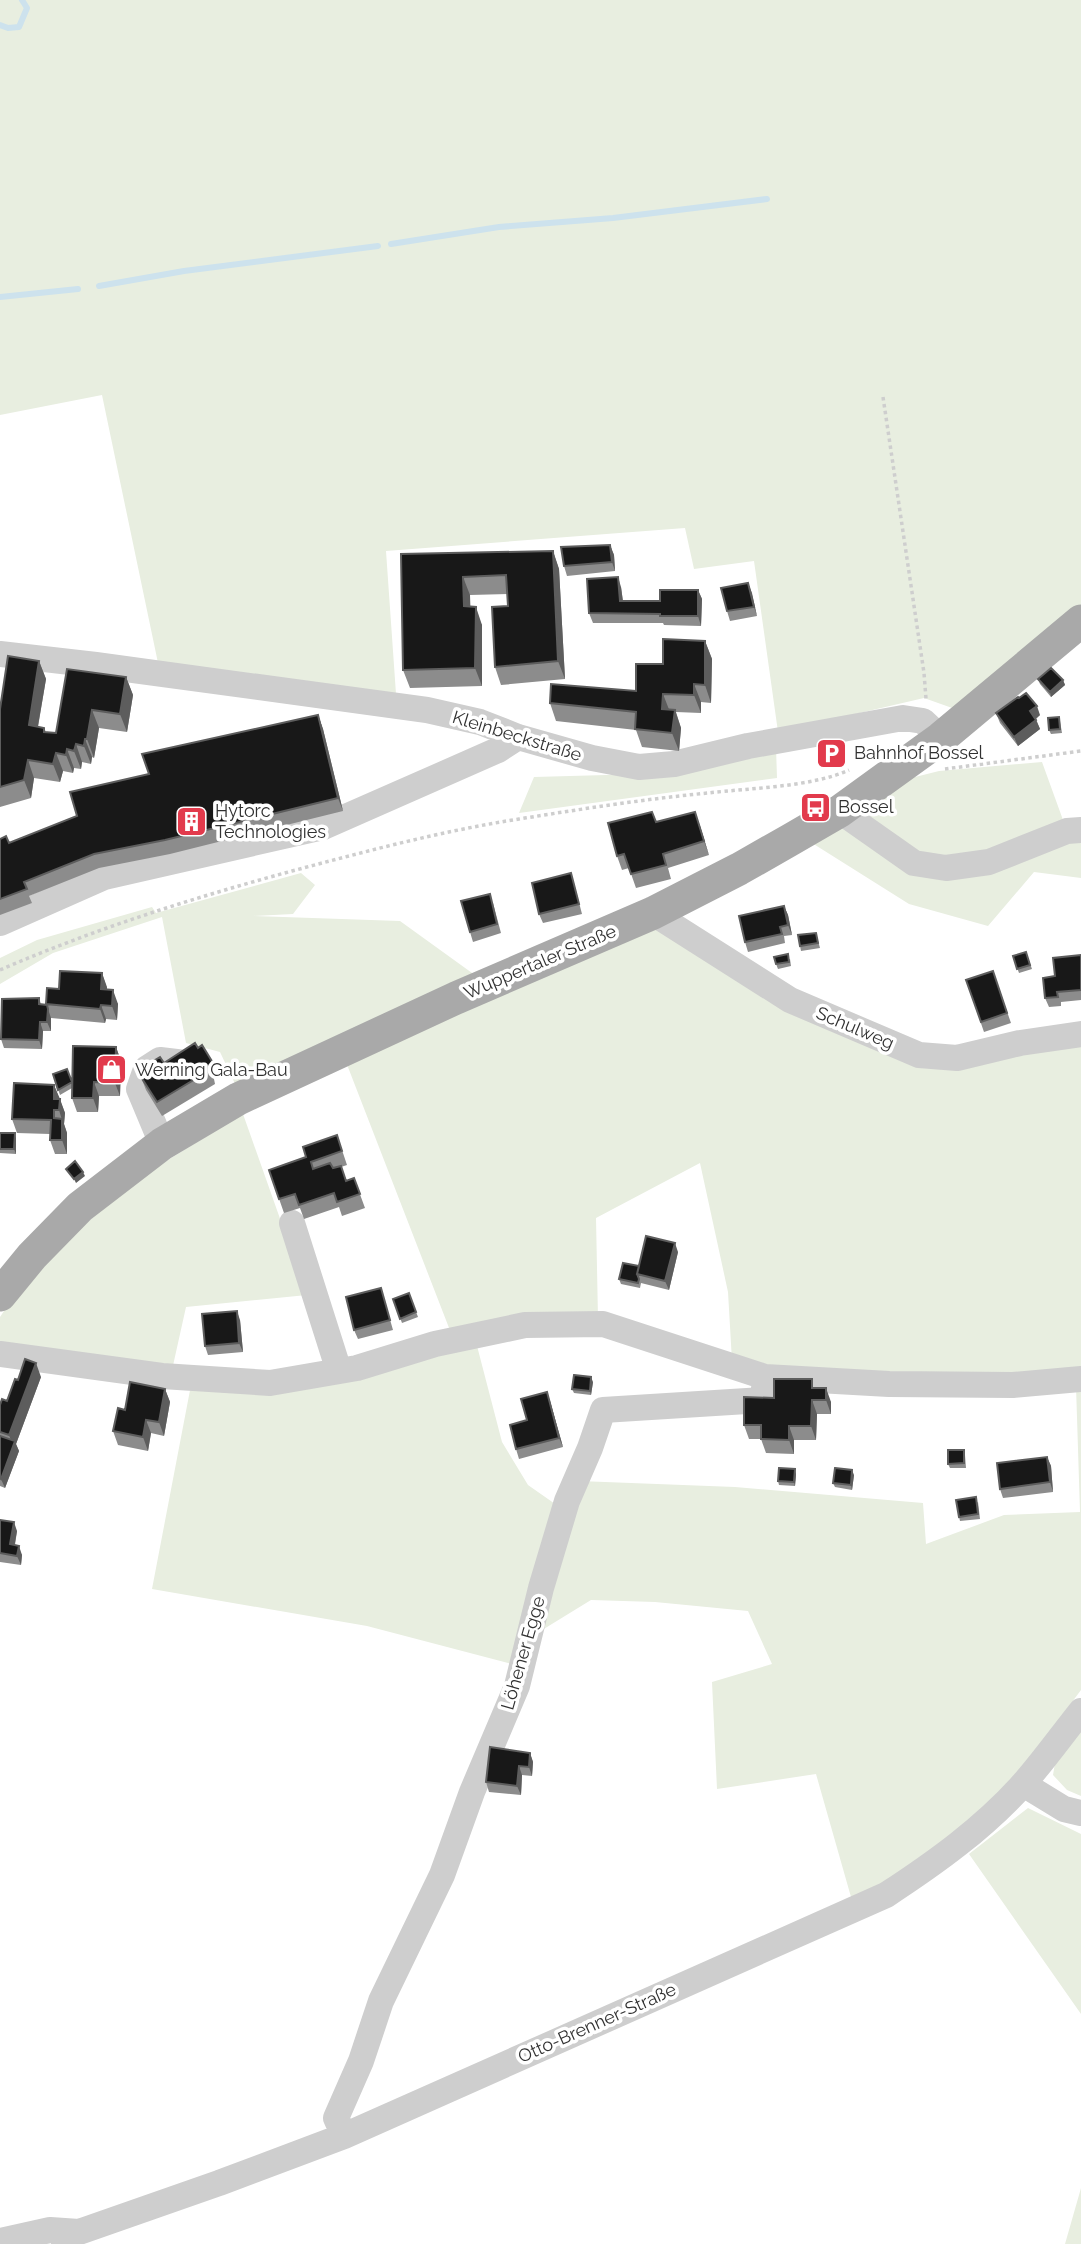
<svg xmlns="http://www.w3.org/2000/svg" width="1081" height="2244" font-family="Raleway,sans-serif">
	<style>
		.green { fill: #e8eee0 }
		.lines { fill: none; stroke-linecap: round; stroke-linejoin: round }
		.stream { stroke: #cde2ed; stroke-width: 6 }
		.path { stroke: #cecece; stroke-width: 3.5; stroke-dasharray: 3.5 3.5; stroke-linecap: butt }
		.minor { stroke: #cecece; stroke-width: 26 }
		.major { stroke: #a9a9a9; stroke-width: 33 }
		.wall { fill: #8c8c8c }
		.shaded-wall { fill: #5d5d5d }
		.building { fill: #181818; stroke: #5d5d5d; stroke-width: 2 }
		.labels { text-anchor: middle; stroke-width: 7; stroke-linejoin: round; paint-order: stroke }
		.street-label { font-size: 18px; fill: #313131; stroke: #fff }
		.poi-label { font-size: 18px; fill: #313131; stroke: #fff; text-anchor: start }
	</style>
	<rect width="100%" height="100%" fill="#fff"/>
	<path class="green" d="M0,0H1081V608L955,709L924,698L778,732L754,561L694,569L685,528L386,551L396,694L158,663L102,395L0,415Z
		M776,747L777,778L519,813L534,777L642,774Z
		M1042,762L1067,831L1081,830V878L1034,872L988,926L909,904L812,843L903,780L939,771Z
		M301,873L315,885L293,914L253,916L400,921L479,978L237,1088L220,1052L186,1043L162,917L53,953L0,984V958L37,940L152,907L156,913Z
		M660,926L919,1061L1081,1038V1374L897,1379L732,1361L728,1292L700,1163L596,1218L598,1318L451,1333L346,1062Z
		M243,1114L307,1295L186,1307L172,1370L0,1348V1317L12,1299L54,1252L135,1180Z
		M476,1342L502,1442L528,1485L558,1506L516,1665L367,1626L152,1589L191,1385Z
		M1076,1386H1081V1690L1022,1769L991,1804L894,1878L851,1897L816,1774L717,1789L712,1682L772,1664L748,1611L655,1602L591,1600L534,1635L579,1481L735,1487L923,1503L926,1544L1004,1515L1080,1512Z
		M1081,1730V1796L1067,1790L1053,1775L1055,1763Z
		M1028,1808L1081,1834V2014L969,1854Z
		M1081,2188V2244H1065Z"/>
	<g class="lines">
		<path class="stream" d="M0,25L8,28L19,27L27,8L22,0
			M391,244L499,227L613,218L767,199
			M99,286L184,271L378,246
			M0,297L78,289"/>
		<path class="path" d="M883,397L924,673L926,699
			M945,769L1081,751
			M0,970C94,929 193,898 292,871C367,851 442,831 519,819C582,809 645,799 708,793C750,788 812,787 849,770"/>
		<path class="minor" d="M0,654L96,665L427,710L480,722L518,737L592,758L639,767L674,764L748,746L903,718L923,721L941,738
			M840,811L914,863L946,868L989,862L1067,831L1081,830
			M653,913L790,1000L919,1055L957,1058L1020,1043L1081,1034
			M0,923L104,877L323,827L498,750L518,737
			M162,1144L139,1089L146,1069L160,1060L185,1063
			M292,1223L339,1371
			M0,1354L162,1376L270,1383L357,1368L435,1344L525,1325L603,1324L765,1377L889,1384L1013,1385L1081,1379
			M1023,1784L1064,1809L1081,1813
			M344,2136L336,2118L361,2061L381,2001L442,1875L472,1792L517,1686L541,1588L567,1501L590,1448L603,1410L763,1400L765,1377
			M0,2241L50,2230L79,2232
			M64,2244L79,2232L219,2183L344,2136L886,1895C935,1863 984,1828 1024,1783C1044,1760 1062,1735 1081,1711"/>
		<path class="major" d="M0,1295L32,1256L80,1207L162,1144L238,1099L456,998L653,913L739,869L790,840L840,811L941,738L1081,621"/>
	</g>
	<path class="wall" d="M610,545L614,555L615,571L567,576L564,566Z
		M553,551L559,569L565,679L501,685L495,667L508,606V594L470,595V606L482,625V686L410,688L403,670L401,554Z
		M748,583L757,616L730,621L727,611Z
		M621,587L623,601H660L698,590L702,599L701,626L664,625L663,623H593L589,613Z
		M705,641L712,659L711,703L701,702V713L676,712L681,728L679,751L642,747L636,730L556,721L550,703L636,691L663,664Z
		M39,661L46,679L38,727L44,728L46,732L56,733L126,677L133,695L127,732L99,728L94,758L92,757L91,764L82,762L81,769L74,768L73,773L63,771L60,782L34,778L31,798L0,807V709Z
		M1038,679L1063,680L1065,685L1051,697L1040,684Z
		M996,713L1040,715L1036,719L1040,729L1018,746L1000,723Z
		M318,715L323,729L343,811L170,854L99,868L29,896L32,903L0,915V839L9,843L77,816L149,774Z
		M1060,721L1062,733L1051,734L1049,730Z
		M656,822L700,826L709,855L668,868L671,879L636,888L629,868L622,870L617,856Z
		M574,883L582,914L543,923L539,914Z
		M493,903L501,933L473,942L470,932Z
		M784,906L788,915L792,935L784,936L785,943L748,952L745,942Z
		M816,933L820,948L801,951L800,946Z
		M1026,952L1032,969L1019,973L1013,956Z
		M1081,955V1000L1061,1002V1006L1049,1007L1045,998L1055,976Z
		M790,959L791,966L778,969L776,964Z
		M993,971L1011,1023L984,1032L966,980Z
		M102,973L107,989L118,1004L117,1020L106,1019L105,1023L51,1018V1031H43L42,1049L4,1048L1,1039L39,998L41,1004L47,1005L59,989Z
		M116,1047L121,1061L120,1096H99L98,1112H77L72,1098V1088L60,1095L53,1074L72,1082Z
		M198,1048L213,1063L218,1077L214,1079L215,1084L162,1116L146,1090L141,1077L148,1073L145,1066L164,1063Z
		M54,1085L65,1113L64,1124L67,1133V1154H55L50,1140V1134L17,1133L12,1119Z
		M0,1133L16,1138V1154L0,1153Z
		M337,1135L347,1165L341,1167L346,1181L354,1178L365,1208L342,1216L339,1207L304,1219L300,1208L284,1213L269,1170L306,1157Z
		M678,1252L669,1290L641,1283L640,1288L621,1284L619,1279L639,1266Z
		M381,1288L393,1330L358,1339L354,1330Z
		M409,1293L418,1317L402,1323L393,1299Z
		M240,1320L243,1352L208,1355L205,1346Z
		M41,1377L16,1444L19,1451L5,1488L0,1486V1405L7,1401L18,1380Z
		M593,1382L591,1395L574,1393L572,1389Z
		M816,1388L831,1402V1414H817L816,1440H794V1454L766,1453L761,1439H749L744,1425L774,1398Z
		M165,1389L170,1402L164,1436L151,1433L148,1451L118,1445L113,1431L125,1410Z
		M550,1401L563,1447L519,1459L516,1449L527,1420Z
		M965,1455L966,1468H950L948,1464Z
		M1047,1457L1051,1466L1053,1492L1003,1498L1000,1489Z
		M796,1474L795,1486L779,1485L778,1481Z
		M854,1475L852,1490L835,1487L833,1483Z
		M978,1502L980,1519L960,1521L959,1517Z
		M0,1520L17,1531L15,1545L22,1555L21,1565L0,1562Z
		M530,1753L533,1762L532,1776L522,1775L521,1795L489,1792L486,1782Z"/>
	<path class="shaded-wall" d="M610,545L614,555L615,571L612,562Z
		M553,551L559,569L565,679L558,661Z
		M463,577L470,595L471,625L464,606Z
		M618,577L621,587L624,610L620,601Z
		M748,583L752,593L757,616L754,607Z
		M698,590L702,599L701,626L698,616Z
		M476,607L482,625V686L475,668Z
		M705,641L712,659L711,703L705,685Z
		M39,661L46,679L35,743L29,725Z
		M126,677L133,695L127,732L120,714Z
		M1063,680L1065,685L1051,697L1050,692Z
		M694,684L701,702V713L694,695Z
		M663,694L670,712L662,709Z
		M1037,706L1040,715L1033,721L1030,711Z
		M92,710L99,728L94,758L87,739Z
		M675,710L681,728L679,751L672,733Z
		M318,715L323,729L343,811L338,798Z
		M1036,720L1040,729L1018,746L1014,737Z
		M85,739L92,757L91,764L84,746Z
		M76,744L82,762L81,769L74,751Z
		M67,749L74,768L73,773L66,755Z
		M56,753L63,771L60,782L53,764Z
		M28,760L34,778L31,798L24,780Z
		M695,812L700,826L709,855L704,841Z
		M784,906L788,915L792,935L788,925Z
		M102,973L107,987L106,1003L101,989Z
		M113,990L118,1004L117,1020L112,1006Z
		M101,1005L106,1019L105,1023L100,1009Z
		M48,1009L51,1018V1031L47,1022Z
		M40,1022L43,1031L42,1049L39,1040Z
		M116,1047L121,1061L120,1096L115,1083Z
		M94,1082L99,1096L98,1112L93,1098Z
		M54,1085L60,1099H54Z
		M60,1099L65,1113L64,1124L67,1133V1154L62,1140V1120L59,1110Z
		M15,1133L16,1138V1154L14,1149Z
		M83,1172L85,1176L76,1183L74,1179Z
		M675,1243L678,1252L669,1290L665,1281Z
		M237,1311L240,1320L243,1352L239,1343Z
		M36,1363L41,1377L16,1444L19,1451L5,1488L1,1479L13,1446L9,1435Z
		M591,1377L593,1382L591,1395L590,1391Z
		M826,1388L831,1402V1414L826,1400Z
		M165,1389L170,1402L164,1436L159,1422Z
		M547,1392L550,1401L563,1447L559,1438Z
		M812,1400L817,1414L816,1440L811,1426Z
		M146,1420L151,1433L148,1451L143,1437Z
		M789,1426L794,1440V1454L789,1440Z
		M1047,1457L1051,1466L1053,1492L1050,1482Z
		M795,1469L796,1474L795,1486L794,1482Z
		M852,1470L854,1475L852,1490L851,1485Z
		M14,1522L17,1531L13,1554L10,1544Z
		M19,1546L22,1555L21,1565L17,1556Z
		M530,1753L533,1762L532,1776L529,1767Z
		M519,1766L522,1775L521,1795L517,1786Z"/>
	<path class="building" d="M610,545L612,562L564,566L561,547Z
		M553,551L558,661L495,667L492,607L508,606L506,575L463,577L464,606L476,607L475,668L403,670L401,554Z
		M618,577L620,601H660V590H698V616H660V614L589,613L587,579Z
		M748,583L754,607L727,611L721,588Z
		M663,639L705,641V685L694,684V695L663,694L662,709L675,710L672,733L635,729L636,712L550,703L551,684L636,691V664H663Z
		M8,656L39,661L29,725L44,728V732L56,733L67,669L126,677L120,714L92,710L87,739H85L84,746L76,744L74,751L67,749L66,755L56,753L53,764L28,760L24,780L0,787V709Z
		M1051,668L1063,680L1050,692L1038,679Z
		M1026,693L1037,706L1030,711L1036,720L1014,737L996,713L1018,697L1019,698Z
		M318,715L338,798L165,840L94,854L24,882L27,889L0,899V839L6,836L9,843L77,816L70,792L149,774L142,754Z
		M1059,717L1060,729L1049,730L1048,718Z
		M652,812L656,822L695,812L704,841L663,854L666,865L631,874L624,854L617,856L608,823Z
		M571,873L579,904L539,914L532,883Z
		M490,894L497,924L470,932L461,901Z
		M784,906L788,925L780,927L782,934L745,942L739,916Z
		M816,933L818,943L800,946L798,935Z
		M1026,952L1030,965L1017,969L1013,956Z
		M788,954L789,962L776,964L774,957Z
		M1081,955V990L1057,992L1058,997L1045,998L1043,978L1055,976L1053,958Z
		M60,971L102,973L101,989L113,990L112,1006L101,1005L100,1009L46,1004L47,988L59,989Z
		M993,971L1007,1013L981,1022L966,980Z
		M39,998V1004L47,1005L48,1009L47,1022H40L39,1040L1,1039L2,999Z
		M195,1043L198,1048L202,1045L213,1063L208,1066L210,1070L157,1102L141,1077L149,1072L145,1066L160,1057L164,1063Z
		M73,1046L116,1047L115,1083L94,1082L93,1098H72Z
		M67,1069L72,1082L58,1090L53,1074Z
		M14,1083L54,1085V1099H60L59,1110H54V1118L62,1119V1140H50L51,1120L12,1119Z
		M0,1133H15L14,1149H0Z
		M337,1135L342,1151L311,1162L313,1169L330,1163L333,1168L341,1166L346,1181L354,1178L360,1194L337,1202L334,1193L299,1205L295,1194L279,1199L269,1170L306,1157L303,1147Z
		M75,1161L83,1172L74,1179L66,1169Z
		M646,1236L675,1243L665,1281L637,1274Z
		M623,1263L639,1266L637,1274L639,1279L638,1283L619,1279Z
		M381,1288L390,1320L354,1330L346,1297Z
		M409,1293L416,1312L400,1319L393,1299Z
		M237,1311L239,1343L205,1346L202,1314Z
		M25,1359L36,1363L9,1435L0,1432V1405L2,1399L7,1401L15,1379L18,1380Z
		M574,1375L591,1377L590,1391L572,1389Z
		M774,1379H812V1388H826V1400H812L811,1426H789V1440L761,1439V1425H744V1397L774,1398Z
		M130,1382L165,1389L159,1422L146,1420L143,1437L113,1431L118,1408L125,1410Z
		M547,1392L559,1438L516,1449L510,1425L527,1420L521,1399Z
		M0,1436L15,1441L1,1479L0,1478Z
		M948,1450H964V1463L948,1464Z
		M1047,1457L1050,1482L1000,1489L997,1463Z
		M779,1468L795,1469L794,1482L778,1481Z
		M835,1468L852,1470L851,1485L833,1483Z
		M976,1497L978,1514L959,1517L956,1500Z
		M0,1520L14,1522L10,1544L19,1546L17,1556L0,1553Z
		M490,1747L530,1753L529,1767L519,1766L517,1786L486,1782Z"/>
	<defs>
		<symbol id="parking-square" viewBox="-11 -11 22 22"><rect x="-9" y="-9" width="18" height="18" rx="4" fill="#e23a4c" stroke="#fff"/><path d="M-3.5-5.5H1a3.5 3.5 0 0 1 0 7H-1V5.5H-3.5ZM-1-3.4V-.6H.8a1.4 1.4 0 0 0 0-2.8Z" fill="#fff"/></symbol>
		<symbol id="bus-square" viewBox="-11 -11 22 22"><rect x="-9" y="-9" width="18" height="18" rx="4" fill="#e23a4c" stroke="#fff"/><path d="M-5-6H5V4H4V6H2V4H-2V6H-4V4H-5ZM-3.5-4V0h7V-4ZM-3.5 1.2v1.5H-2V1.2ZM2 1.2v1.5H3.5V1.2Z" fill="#fff"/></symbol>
		<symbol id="building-square" viewBox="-11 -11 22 22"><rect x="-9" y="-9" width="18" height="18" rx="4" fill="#e23a4c" stroke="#fff"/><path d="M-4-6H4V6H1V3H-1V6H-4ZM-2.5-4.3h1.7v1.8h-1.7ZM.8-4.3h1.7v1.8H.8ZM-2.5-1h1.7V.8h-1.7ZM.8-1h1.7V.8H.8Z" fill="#fff"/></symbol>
		<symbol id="shop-square" viewBox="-11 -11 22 22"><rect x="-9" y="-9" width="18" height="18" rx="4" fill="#e23a4c" stroke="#fff"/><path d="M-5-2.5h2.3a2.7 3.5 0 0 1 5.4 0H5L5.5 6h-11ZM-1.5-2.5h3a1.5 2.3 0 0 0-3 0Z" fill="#fff"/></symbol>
	</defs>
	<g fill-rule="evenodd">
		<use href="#parking-square" x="814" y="736" width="35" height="35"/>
		<use href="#bus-square" x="798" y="790" width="35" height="35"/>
		<use href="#building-square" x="174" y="804" width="35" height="35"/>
		<use href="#shop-square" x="94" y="1052" width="35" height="35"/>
	</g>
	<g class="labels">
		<g class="street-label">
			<text transform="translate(517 736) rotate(17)" y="6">Kleinbeckstraße</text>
			<text transform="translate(540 962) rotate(-23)" y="6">Wuppertaler Straße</text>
			<text transform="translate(855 1028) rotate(23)" y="6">Schulweg</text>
			<text transform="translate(523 1653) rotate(-74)" y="6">Löhener Egge</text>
			<text transform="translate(597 2023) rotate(-24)" y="6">Otto-Brenner-Straße</text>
		</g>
		<g class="poi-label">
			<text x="854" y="759">Bahnhof Bossel</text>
			<text x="838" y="813">Bossel</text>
			<text x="215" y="817">Hytorc<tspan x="215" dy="21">Technologies</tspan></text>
			<text x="135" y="1076">Werning Gala-Bau</text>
		</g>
	</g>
</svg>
